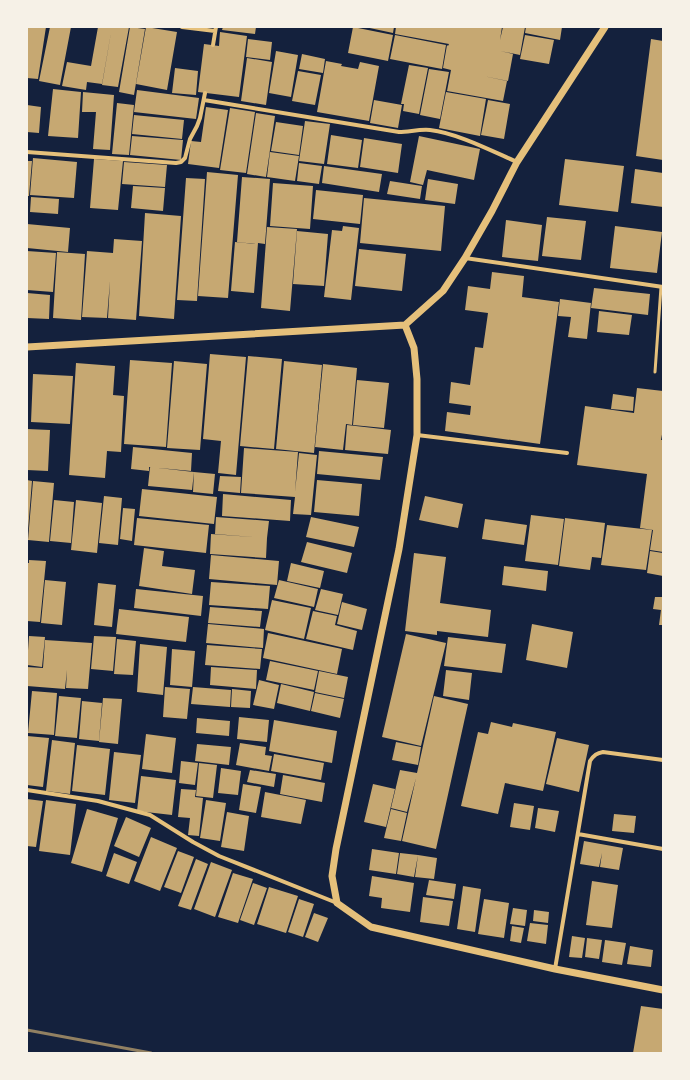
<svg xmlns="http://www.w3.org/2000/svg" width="690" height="1080" font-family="'DejaVu Sans',sans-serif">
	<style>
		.building { fill: #c6a872 }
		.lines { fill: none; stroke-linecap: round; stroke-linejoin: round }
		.service { stroke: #e5c07b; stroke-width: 3 }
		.minor { stroke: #e5c07b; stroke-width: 4 }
		.tertiary { stroke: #e5c07b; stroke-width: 7 }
		.rail { stroke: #918062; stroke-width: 3 }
	</style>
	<rect width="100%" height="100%" fill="#14213d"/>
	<path class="building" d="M27,27H46L38,79L27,78Z
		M50,27H71L60,85L39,81Z
		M98,27H112L102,84L87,82L86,90L62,86L67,62L91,66Z
		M112,27H129L118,87L102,85Z
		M130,27L145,29L134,95L119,92Z
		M146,27L177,32L167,90L136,84Z
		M223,27H256L255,34L222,30Z
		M353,27L393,35L388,61L348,53Z
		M365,27H394L393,33Z
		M396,27H502L500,40L503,27H525L520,55L500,51L513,54L508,81L483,76L507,81L503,101L447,91L451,70L443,68L447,45L448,46L449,44L395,34Z
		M526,27H562L560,40L525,33Z
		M220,32L247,36L239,97L198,92L204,44L219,46Z
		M395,35L446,45L442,69L390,59Z
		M525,35L554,40L549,64L520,59Z
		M248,39L272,42L270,60L246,57Z
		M651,39L663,41V160L636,156Z
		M276,51L298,55L291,97L269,93Z
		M302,54L325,59L323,73L299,69Z
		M247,58L272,62L266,105L241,101Z
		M326,61L342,64L341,66L358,69L360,62L379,66L369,121L317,112Z
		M409,65L428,68L419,114L403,111L404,104H401Z
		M175,68L198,71L196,95L172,93Z
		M429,69L449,72L440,119L420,115Z
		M298,71L321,75L315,105L292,101Z
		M53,89L81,92L78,138L48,136Z
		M137,90L199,98L196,119L134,112Z
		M83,92L114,95L110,150L93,149L96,112H82Z
		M446,92L486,99L480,136L439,128Z
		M374,100L402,105L398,128L370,123Z
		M488,100L510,104L504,139L481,135Z
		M117,103L134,105L129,155L112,154Z
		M27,105L41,107L39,133L27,132Z
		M206,107L228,110L219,168L188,164L191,141L201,142Z
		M230,108L255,112L246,173L220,170Z
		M256,113L275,116L266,177L247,174Z
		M134,115L184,120L182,139L132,134Z
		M305,121L330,124L324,164L299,161Z
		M276,122L303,126L299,155L271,151Z
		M331,135L362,140L358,168L327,164Z
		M132,136L183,140L181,160L130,155Z
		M419,136L480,149L474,180L427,170L423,185L410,182Z
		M364,138L402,144L398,173L360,167Z
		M270,152L299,156L295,181L267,177Z
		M33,158L77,162L74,198L30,195Z
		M94,159L123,161L118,210L90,208Z
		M565,159L624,166L618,212L559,205Z
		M27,161H32L29,196H27Z
		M124,162L167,165L165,187L122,184Z
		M299,163L322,166L319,184L297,181Z
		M324,166L382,174L379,192L322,183Z
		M635,169L663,173V207L631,203Z
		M207,172L238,175L228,298L198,296Z
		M242,177L270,179L265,244L258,243L254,293L231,291L235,242L256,244L237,242Z
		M186,178L205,179L197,301L177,300Z
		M428,179L458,184L455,204L425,200Z
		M390,181L422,186L420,199L387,194Z
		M273,183L313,186L310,229L270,226Z
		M133,186L165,188L163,211L131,208Z
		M316,190L363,195L360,224L313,219Z
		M31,197L59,199L58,214L30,212Z
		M364,198L445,206L441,251L360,243Z
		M145,213L181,216L174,319L139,316Z
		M547,217L586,221L581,260L542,256Z
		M506,220L542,225L538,261L502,257Z
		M27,224L70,228L68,252L27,248Z
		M343,226L359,228L351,300L324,297L332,230L342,231Z
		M615,226L662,232L657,273L610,268Z
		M267,227L297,229L290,311L261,308Z
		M297,231L328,234L324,286L293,284Z
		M114,239L142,241L136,320L108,318L110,281L107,318L82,317L87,251L113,253Z
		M359,249L406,254L402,291L355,286Z
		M27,251L56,253L53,292L27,290Z
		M57,252L85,254L81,320L53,318Z
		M492,272L524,276L522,297L559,302L540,444L445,431L447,412L470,415L471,406L449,403L451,382L470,385L475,347L483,348L488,313L465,310L468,286L490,289Z
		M594,288L650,294L648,315L591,308Z
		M27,293L50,295L49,319L27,318Z
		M560,299L591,303L587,339L568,337L571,317L558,316Z
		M599,311L632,315L629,335L597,332Z
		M210,354L246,357L236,475L218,473L221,441L203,439Z
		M248,356L282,359L274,449L240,446Z
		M130,360L172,363L166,447L124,444Z
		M174,361L207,364L200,450L167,448Z
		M284,361L322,365L314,453L276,449Z
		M76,363L115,366L113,395L124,396L121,452L107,451L105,478L69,475Z
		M323,364L357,368L352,425L346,424L343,450L315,447Z
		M33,374L73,376L70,424L31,422Z
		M357,380L389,383L384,428L353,425Z
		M637,388L663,391V429L661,440H663V552L650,550L653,530L640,528L647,474L577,465L585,406L634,413Z
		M613,394L634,397L633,411L611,409Z
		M347,425L391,430L388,454L345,450Z
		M27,429L50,430L48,471L27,470Z
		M133,447L192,453L191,471L149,467V471L131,469Z
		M244,448L298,452L295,492L299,453L317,455L311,515L293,514L295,497L241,493Z
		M319,451L383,457L380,480L317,474Z
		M150,467L194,472L192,490L148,486Z
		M194,472L215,474L213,494L193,492Z
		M220,476L241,477L240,493L218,491Z
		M27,480L32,481L28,531L27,530Z
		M317,480L362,484L359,516L314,512Z
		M33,481L54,483L49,542L28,540Z
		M142,489L217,497L214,524L139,516Z
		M223,494L291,500L290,521L222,516Z
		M104,496L122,498L118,545L99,543Z
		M425,496L463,504L458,528L419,520Z
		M54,500L74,502L71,543L50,541Z
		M76,500L102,503L97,553L71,550Z
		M123,508L135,509L132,541L120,539Z
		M531,515L564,519L558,565L525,561Z
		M216,517L269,521L267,538L215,534Z
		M311,517L359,527L354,547L306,537Z
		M137,518L209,525L206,553L134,545Z
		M565,518L605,523L601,558L592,557L590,570L559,566Z
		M485,519L527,525L524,545L482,539Z
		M607,525L652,530L646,570L601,565Z
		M211,534L267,538L266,558L210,554Z
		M307,542L352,553L347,573L301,562Z
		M144,548L164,551L162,566L195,570L192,594L139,586Z
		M650,551L663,553V576L647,573Z
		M414,553L446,557L440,603L491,610L488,637L437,631V635L405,631Z
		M211,555L279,561L277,585L209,579Z
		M29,560L46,561L40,622L27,621V563H29Z
		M291,563L324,571L320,588L287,581Z
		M504,566L548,571L546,591L502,585Z
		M45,580L66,582L62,625L41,623Z
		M279,580L318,589L314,607L274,598Z
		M211,582L270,586L268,609L209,605Z
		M98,583L116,585L112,627L94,625Z
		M136,589L203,596L201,616L134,608Z
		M321,589L343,594L338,615L315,610Z
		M655,597H663V625H659L661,610L653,609Z
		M272,600L311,608L304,639L265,630Z
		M342,602L367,609L362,630L337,624Z
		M210,607L262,611L260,627L208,623Z
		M119,609L189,617L186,642L116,634Z
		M313,611L337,616L335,625L357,631L353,650L306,639Z
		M208,624L264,629L263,648L206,643Z
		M532,624L573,632L567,668L526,660Z
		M268,633L342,649L337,674L263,658Z
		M406,634L446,643L421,746L382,737Z
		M29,636L45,637L42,667L27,665Z
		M94,636L116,637L113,671L91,669Z
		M448,637L506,644L502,673L444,666Z
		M117,639L136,641L133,675L114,674Z
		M45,640L92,643L88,689L66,688L67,670L65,689L27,686V667L43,668Z
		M140,644L167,647L163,695L137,692Z
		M207,645L262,649L260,669L205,665Z
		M172,649L195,651L192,687L170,685Z
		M270,661L318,671L314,690L266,680Z
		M211,667L257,670L256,689L210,685Z
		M446,670L472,673L469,700L443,696Z
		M319,671L348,677L344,698L315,692Z
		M259,680L279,685L274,709L253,705Z
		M281,684L314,692L310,711L277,703Z
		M165,687L190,689L187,719L163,717Z
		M193,687L231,690L230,707L191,704Z
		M232,689L251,691L250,708L231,707Z
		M32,691L57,693L54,735L28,733Z
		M315,693L344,699L340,718L311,711Z
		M59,696L81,698L77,738L55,736Z
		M434,696L468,704L436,849L402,841L416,778L407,812L391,808L400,770L417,773Z
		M103,698L122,699L118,744L99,742Z
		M82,701L102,703L99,741L79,739Z
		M239,717L269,720L267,742L237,739Z
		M197,718L230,721L229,736L196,733Z
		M274,720L337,731L332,763L269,751Z
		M491,722L512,727L513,723L556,732L543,791L505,783L498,814L461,806L478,732L488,734Z
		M146,734L176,738L172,773L142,769Z
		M27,736L49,738L43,787L27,785Z
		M557,738L589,745L579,792L546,784Z
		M52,740L75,743L70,794L46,791Z
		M396,742L421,747L418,765L392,760Z
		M240,743L266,747L265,755L272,756L269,771L236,765Z
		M197,744L231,747L229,765L195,761Z
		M77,745L110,749L105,795L72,791Z
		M114,752L141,755L135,803L109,800Z
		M274,754L324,763L321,780L271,771Z
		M181,761L198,763L195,785L179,783Z
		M199,763L217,765L213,798L196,796Z
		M221,768L241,771L238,795L218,793Z
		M250,770L276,774L274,787L247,782Z
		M283,775L325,783L322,802L280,794Z
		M141,776L176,780L172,815L137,811Z
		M243,784L261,787L256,813L239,810Z
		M373,784L395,789L386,827L364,822Z
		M181,789L196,790L195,797L203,798L199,836L188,835L190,818L178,817Z
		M265,792L306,800L301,824L261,817Z
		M27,799L43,801L36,847L27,846Z
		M46,800L76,804L70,855L39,851Z
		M206,800L226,803L220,841L200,838Z
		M514,803L534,806L530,830L510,827Z
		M538,808L559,811L555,832L535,828Z
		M87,809L118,818L102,872L71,863Z
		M391,809L407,813L401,841L384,838Z
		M227,812L249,816L244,851L221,847Z
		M614,814L636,816L634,833L612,831Z
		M126,817L151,828L139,857L114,846Z
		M151,837L177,848L160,891L134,881Z
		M584,841L623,848L619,870L600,867L602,853L599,867L580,864Z
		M372,849L399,853L396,874L369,870Z
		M178,851L194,857L181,893L164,887Z
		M114,853L137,862L129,884L106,876Z
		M400,853L418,855L414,877L397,874Z
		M418,855L437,858L434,879L415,877Z
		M196,859L208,864L191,910L178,906Z
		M211,862L232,870L215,917L194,909Z
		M233,873L253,879L238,923L218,917Z
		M372,876L414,883L410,912L381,908L382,898L369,896Z
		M429,880L456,884L454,899L426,895Z
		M592,881L618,885L612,928L586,925Z
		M253,883L267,888L254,925L240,920Z
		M463,886L481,889L475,932L457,929Z
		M269,887L298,896L286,933L257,924Z
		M423,897L453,901L449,926L420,922Z
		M299,899L314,904L303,937L288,932Z
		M484,899L509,903L504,938L478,934Z
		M513,908L527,910L525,926L510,924Z
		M534,910L549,912L548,923L533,921Z
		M314,913L328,918L318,942L305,937Z
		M530,923L548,925L546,944L527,941Z
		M512,926L524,928L521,943L510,941Z
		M572,936L585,938L582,958L569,957Z
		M587,938L602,940L599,959L585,957Z
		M605,940L626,943L622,965L602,962Z
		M630,946L653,950L651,967L627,964Z
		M641,1006L663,1009V1053H633Z"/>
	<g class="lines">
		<path class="service" d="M655,372L661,287"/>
		<path class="minor" d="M182,27L215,31
			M213,45L216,27
			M204,100L399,132C409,132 419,129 430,130C457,133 492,151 517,162
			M27,152L176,163L181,162L185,158L190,139L197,126L200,118L205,93
			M465,258L663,287
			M417,435L567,453
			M27,790L98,801L150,815L193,842L219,856L337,903
			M578,834L663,849
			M555,969L590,761C594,755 597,753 603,752L663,760"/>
		<path class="tertiary" d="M405,325L414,348L417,379V435L399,549L336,849L332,876L337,903L371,927L555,969L663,990
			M27,347L405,325L443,291L465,258L492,211L517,162L605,27"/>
		<path class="rail" d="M27,1030L151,1053"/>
	</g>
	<rect width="690" height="1080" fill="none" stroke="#f6f1e7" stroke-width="56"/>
</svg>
